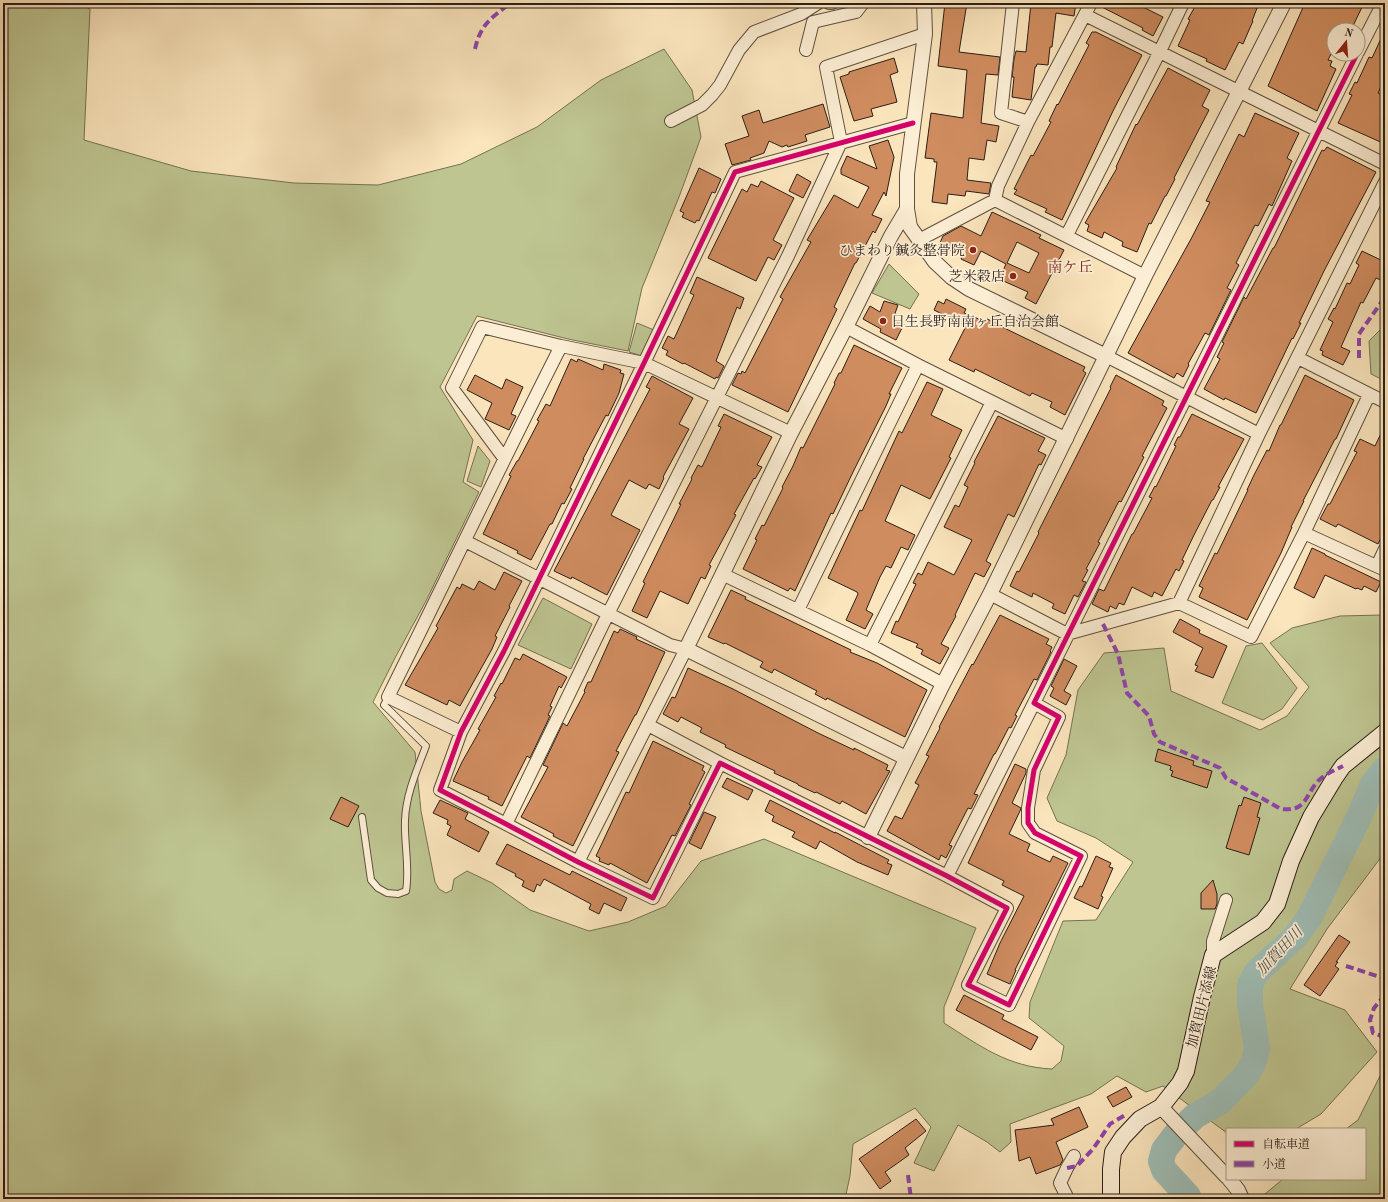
<svg xmlns="http://www.w3.org/2000/svg" width="1388" height="1202" font-family="'Old Standard TT','Noto Serif JP',serif">
	<style>
		.green { fill: #bec591; stroke: #747254 }
		.lines { fill: none; stroke-linecap: round; stroke-linejoin: round }
		.river { stroke: #9fbeb6; stroke-width: 26 }
		.building { fill: #cf8c5f; stroke: #2a1e18; fill-rule: evenodd }
		.service-casing { stroke: #5e5041; stroke-width: 8 }
		.minor-casing { stroke: #5e5041; stroke-width: 14 }
		.tertiary-casing { stroke: #5e5041; stroke-width: 16 }
		.secondary-casing { stroke: #2a1e18; stroke-width: 18 }
		.service { stroke: #fceed4; stroke-width: 6 }
		.minor { stroke: #fceed4; stroke-width: 12 }
		.tertiary { stroke: #fceed4; stroke-width: 14 }
		.secondary { stroke: #fceed4; stroke-width: 16 }
		.quiet { stroke: #8e44ad; stroke-width: 4; stroke-dasharray: 8 4; stroke-linecap: butt }
		.cycleway-casing { stroke: #fceed4; stroke-width: 8 }
		.cycleway { stroke: #d6006c; stroke-width: 5 }
		.poi-dot { fill: #8f2418; stroke: #fceed4; stroke-width: 1.5 }
		.labels { text-anchor: middle; stroke-width: 3.5; stroke-linejoin: round; paint-order: stroke }
		.poi-label { font-size: 14px; fill: #2a1e18; stroke: #fceed4; text-anchor: end }
		.street-label { font-size: 14px; fill: #2a1e18; stroke: #fceed4 }
		.neighbourhood-label { font-size: 15px; fill: #7a1f14; stroke: #fceed4 }
		.water-label { font-size: 15px; font-style: italic; fill: #53564f; stroke: #fceed4 }
	</style>
	<rect width="100%" height="100%" fill="#fbe5bd"/>
	<filter id="stains"><feTurbulence type="fractalNoise" baseFrequency=".005" numOctaves="4"/><feColorMatrix values="0 0 0 0 .2 0 0 0 0 .09 0 0 0 0 .02 0 0 0 .5 -.17"/></filter>
	<radialGradient id="worn" r=".72"><stop offset=".6" stop-color="#630" stop-opacity="0"/><stop offset="1" stop-color="#630" stop-opacity=".3"/></radialGradient>
	<path class="green" d="M3,3H77L90,9L84,140L191,171L294,183L378,185L461,164L537,127L601,80L664,49L692,90L701,137L679,197L642,288L628,351L568,339L477,316L440,387L473,440L463,482L479,492L426,601L395,658L373,702L415,752L421,811L435,882L439,889L446,893L452,890L454,879L467,871L492,883L530,910L589,931L628,922L666,906L701,861L764,839L976,928L944,1007V1023C980,1046 1008,1067 1052,1069L1061,1061L1064,1046L1029,1018L1030,1002L1063,921L1096,920L1133,862L1096,838L1057,821L1047,798L1066,755L1078,690L1104,653L1164,648L1171,691L1260,730L1287,716L1309,687L1270,643L1292,628L1340,616L1383,615L1385,616V852L1327,929L1290,989L1345,1010L1377,1052L1321,1114L1296,1129H1227V1133L1163,1086L1146,1092L1117,1076L1091,1094L1010,1124L1011,1142L1000,1152L987,1142L958,1125L934,1171L914,1163L931,1127L915,1108L853,1144L850,1176L845,1199H3Z
		M889,264L919,294L910,309L872,293Z
		M637,323L654,330L642,356L629,352Z
		M1385,325V381L1371,374L1369,341Z
		M478,446L490,461L481,487L467,481Z
		M543,598L592,624L571,669L518,645Z
		M1262,643L1297,688L1282,709L1263,720L1222,703L1246,646Z
		M1385,1066V1199H1259L1283,1179H1365V1129H1346L1358,1120Z"/>
	<g class="lines">
		<path class="river" d="M1189,1199L1188,1196L1164,1170L1161,1161L1164,1150L1177,1133L1195,1116L1221,1101L1247,1074L1254,1061L1257,1048L1250,1004V985L1256,973L1295,937L1309,918L1358,819L1373,784L1385,769"/>
	</g>
	<path class="building" d="M945,3H967L959,52L1000,57L998,75L986,74L981,123L999,126L996,142L987,140L984,160L969,158L967,180L991,183L989,194L966,191L965,196L948,194L947,204L932,202L937,162H934V159L925,158L931,113L963,118L967,70L938,66Z
		M1031,3H1076L1074,16L1056,13L1052,47H1050L1048,65L1037,64L1036,67H1035L1031,100L1012,97L1014,77H1012L1014,59L1016,51L1026,52Z
		M1098,3H1135L1163,17L1153,36L1142,30L1143,28L1098,5Z
		M1197,3H1259L1252,21H1253L1249,30L1243,44L1239,42L1225,70L1206,61L1207,59L1178,46L1190,20L1188,19Z
		M1305,3H1364L1351,30H1334V48L1328,60L1332,61L1330,66L1336,69L1317,111L1268,86Z
		M1385,30V78L1378,93L1385,97V144L1338,123L1352,95L1349,94L1355,82L1357,83L1369,57L1372,58Z
		M1092,32H1096L1142,55L1113,111L1062,220L1045,212L1047,209L1014,194L1017,190L1014,189L1031,155L1033,156L1051,122L1049,121L1057,104L1058,105L1089,45L1086,43Z
		M894,58L898,72L890,75L897,102L871,109L873,116L854,121L840,77L849,74V72Z
		M1168,68L1210,90L1202,106L1209,110L1174,178L1175,179L1166,196H1165L1151,224L1149,223L1137,252L1122,246L1123,242L1104,232L1102,238L1087,231L1089,225L1085,223L1117,168L1116,167L1136,124L1137,125Z
		M823,104L830,127L805,135L807,141L788,147L787,145L782,147L769,141L764,153L750,158L751,160L732,165L725,144L749,136L742,116L759,110L763,123Z
		M1255,113L1299,133L1287,158L1292,161L1272,206L1269,204L1258,226L1255,225L1236,263L1239,265L1227,288L1231,290L1209,335L1205,333L1188,364L1189,365L1183,377L1177,373L1174,378L1128,353L1191,239L1210,202L1206,201L1239,134L1244,137Z
		M888,140L894,157L886,196L884,192L872,215L882,219L875,233L873,231L856,263H855L834,307L837,309L788,412L732,385L738,373L741,374L742,371L745,373L783,299L780,297L811,242L807,240L834,195L858,208L869,187L841,174V169L847,156L877,169L869,146Z
		M1327,147L1376,172L1324,271L1299,323H1301L1293,339L1292,338L1256,413L1225,398L1224,400L1204,389L1220,359L1217,357L1224,343L1222,342L1244,297L1246,299L1273,248H1274L1322,150L1324,151Z
		M699,168L721,179L715,193L712,192L699,221L697,220L695,223L682,217L684,213L680,211Z
		M797,174L811,182L803,198L789,191Z
		M761,181L794,198L773,240L782,245L774,260L768,257L756,281L708,258L742,189L747,192L751,184L758,187Z
		M992,212L1041,235L1039,238L1064,250L1036,304L1025,298L1028,292L999,279L1006,264L981,251L974,265L961,259L962,256L939,245L943,236L961,226L981,236ZM1017,242L1039,253L1029,273L1007,263Z
		M1362,251L1385,262V282L1376,278L1363,303L1361,302L1341,347L1350,351L1343,365L1322,355L1323,351L1320,350L1333,322L1328,319L1334,308L1335,309L1347,283L1350,284L1359,265L1356,263Z
		M697,277L744,298L740,309L737,307L716,361L724,366L718,378L716,377L715,379L684,363L683,364L666,355L668,351L662,348L668,336L674,339L694,295L690,293Z
		M946,299L966,309L964,313L986,322L987,319L998,324V325L1085,367L1083,371L1086,373L1065,415L1050,407L1052,402L1032,393L1030,396L975,369L974,372L949,360L966,326L934,310L938,301L944,304Z
		M884,301L898,305L893,319L904,324L896,340L880,332L881,329L863,319L870,306L880,312Z
		M854,345L902,368L889,394H891L886,406L854,470L833,514L831,513L795,591L790,588L788,591L743,569L757,540L755,539L762,525L764,526L783,488L782,487L793,466L801,447L803,448L835,384L834,383L839,373H841Z
		M571,359L577,362L578,359L603,370L604,364L621,370L620,373L624,374L619,393L608,416L606,415L583,459H584L570,488L572,489L564,504L562,503L552,524H550L531,560L517,553L518,551L483,534L511,476L509,475L517,461H518L539,421L537,420L546,404L550,406Z
		M475,375L502,389L506,379L523,387L511,414L516,416L509,430L485,419L492,403L467,390Z
		M1116,375L1164,401L1162,405L1167,408L1142,456L1144,457L1121,502L1119,501L1098,542L1100,543L1086,569L1088,570L1082,581L1086,582L1078,597L1074,595L1065,614L1052,608L1054,604L1033,593L1032,597L1010,586L1017,571L1019,572L1039,533L1038,532L1111,388L1110,387Z
		M1305,375L1354,400L1336,439H1335L1303,501H1304L1291,527H1292L1281,553L1247,620L1199,597L1203,588L1199,586L1215,553L1217,554L1248,490H1247L1254,475L1267,450L1269,451L1280,425H1281Z
		M652,376L693,398L679,424L689,429L663,477L664,478L659,489L649,484L646,489L629,480L611,515L640,530L607,595L572,577L571,579L554,571L650,389L646,387Z
		M927,382L943,389L931,415L962,430L949,457L951,458L930,499L901,485L885,521L915,535L908,550L901,547L891,568L886,566L880,577L866,610L873,614L865,629L846,620L858,594L857,592L828,578L860,510L862,511L899,431L902,433Z
		M724,414L772,437L757,465L762,467L755,479L754,478L734,514L736,515L709,565L711,566L705,579L701,577L688,604L660,591L647,618L632,611L645,583L643,582L681,504H679L692,479L691,478L698,465L702,467L721,427L718,426Z
		M1192,414L1244,439L1218,487H1220L1213,500H1212L1194,535L1182,560L1184,561L1179,571L1176,569L1162,596L1154,592L1152,597L1132,587L1124,605L1119,603L1116,609L1110,606L1108,612L1092,604L1099,589L1104,591L1132,534H1133L1152,498L1149,497L1155,486L1156,487L1176,446L1174,445L1178,437H1180Z
		M998,416L1045,438L1038,451L1046,455L1041,465L1039,464L1014,517L1008,514L986,561L991,564L984,577L975,573L955,615L956,616L941,644L949,648L940,664L921,654L923,650L916,647L918,644L891,633L896,621L898,622L916,584L913,583L918,573L922,575L928,562L954,575L972,540L944,527L955,505L959,507L968,487L964,485L975,463L974,462Z
		M1385,425V530L1378,544L1338,524L1336,527L1320,519L1328,504H1330L1357,452L1354,451L1360,439L1375,446Z
		M1312,548L1325,554V555L1381,582L1376,592L1364,586L1362,590L1357,588L1356,589L1325,575L1314,598L1294,588Z
		M504,572L522,581L509,606L510,607L495,636L497,637L492,649L460,706L449,700L447,705L405,685L438,628L436,626L457,587L460,589L462,584L474,590L479,581L495,590Z
		M731,590L746,597L745,599L851,650L850,652L877,663L927,690L905,737L827,698L826,700L815,694L817,691L774,669L772,673L760,667L763,662L725,643L724,644L708,637Z
		M1000,615L1049,639L1046,644L1052,647L1050,651L1051,652L1037,680L1034,679L1015,715L1017,716L1011,728L1009,727L995,754H994L974,794L978,795L971,809L968,808L949,845L952,846L946,858L941,855L939,860L887,831L895,816L902,819L919,785L915,783L929,756L926,755L940,728L939,727L972,664L973,665Z
		M1180,619L1200,630L1199,633L1227,646L1213,678L1195,671L1198,666L1195,665L1203,648L1173,632Z
		M620,629L637,637L636,639L665,652L636,715H635L616,751L619,752L573,846L553,836L554,834L521,817L548,767L543,765L563,723L567,726L585,692L584,691L588,682H591L614,631L618,633Z
		M523,654L567,677L561,688L559,686L550,706L552,707L548,715L550,716L530,758L527,756L502,806L488,799L489,797L453,781L462,762L480,730L478,729L496,697L494,696L501,683L502,684L515,658L520,660Z
		M1064,659L1077,666L1064,691L1071,695L1066,705L1050,696L1054,688L1051,686Z
		M688,668L733,689L818,733L854,750V748L888,765L886,770L890,771L866,814L842,801L840,804L816,792L815,793L798,785V784L774,773L775,771L725,747L726,745L700,732L702,728L681,717L678,722L663,714L672,697L675,698Z
		M653,741L704,766L702,770L705,772L689,804L691,805L675,836L672,835L647,883L610,863L609,865L599,861L600,858L596,856L626,792L629,793Z
		M1158,749L1194,761L1193,765L1212,771L1207,788L1171,776L1173,771L1170,770L1171,766L1155,761Z
		M1015,764L1026,769V773L1012,803L1021,808L1020,811L1009,834L1030,844L1027,851L1050,862L1053,856L1068,863L1015,970H1016L1010,984L987,974L1000,943L1024,896L1002,885L1004,881L968,863Z
		M727,778L753,790L748,800L722,787Z
		M341,797L359,806L348,827L330,819Z
		M1244,797L1261,803L1257,817L1260,818L1249,855L1226,848L1239,805L1241,806Z
		M440,800L468,813L465,819L489,832L479,852L447,835L451,826L447,824L448,820L433,813Z
		M770,800L835,833V832L889,860L887,863L892,865L888,875L857,862L820,841L816,849L792,837L795,832L772,821L774,816L765,811Z
		M704,812L716,817L701,849L689,843Z
		M507,844L570,875L572,871L627,898L621,911L604,903L599,914L589,909L591,904L544,879L540,886L537,884L534,892L522,886L524,881L515,876L516,874L496,864Z
		M1096,856L1111,863L1109,867L1113,868L1101,896L1103,897L1098,909L1074,898L1080,886L1082,887Z
		M1213,880L1217,894V904L1215,909H1201V893Z
		M1339,935L1350,942L1336,962H1338L1335,966L1339,969L1320,996L1304,985Z
		M964,995L1004,1015L1002,1019L1038,1037L1031,1050L956,1010Z
		M1126,1087L1132,1097L1113,1107L1107,1097Z
		M1079,1107L1088,1127L1056,1142L1063,1160L1060,1165L1036,1174L1030,1157L1019,1161L1015,1130L1054,1125L1051,1119Z
		M916,1119L926,1131L905,1148L909,1155L885,1172L891,1181L880,1189L859,1159Z"/>
	<g class="lines">
		<defs>
			<path id="service" d="M362,817L371,880L378,888L387,893L398,894L406,891C410,867 404,844 405,820C406,794 417,770 426,746L384,705L388,697"/>
			<path id="minor" d="M829,3H832
				M1013,3L1001,113L1028,122
				M1085,15L1385,164
				M806,50L813,22L856,12L863,3
				M1358,52L1383,3
				M671,121L702,105L712,95L720,85L739,50L754,32L801,14L818,3
				M913,123L735,172L644,363L504,651L461,732L440,790L506,824L578,862L653,898L720,763L947,876L1007,908L968,985L1009,1005L1081,856L1035,833L1028,823V808L1034,770L1059,717L1034,703L1357,54
				M995,200L998,186L1028,122L1091,3
				M995,200L1145,276
				M1067,235L1160,51L1183,3
				M919,240L995,200
				M846,327L918,365L1067,439
				M1106,356L1259,434
				M1298,358L1385,402
				M504,458L452,388L482,327L561,346L644,363L791,433
				M1304,533L1369,395
				M465,541L670,645L686,649L578,862
				M1377,566L1385,549
				M722,574L870,645L943,684
				M990,594L1067,634L1179,603L1251,637L1304,533L1385,570
				M1179,603L1259,434L1385,182
				M798,610L918,365
				M870,645L992,402
				M648,725L720,763
				M461,732L388,697C446,580 502,462 561,346
				M506,824L608,614L788,256L841,142L826,67L925,34
				M947,876L1034,703
				M1213,955V941L1226,900
				M1068,1199L1060,1183L1067,1168L1074,1156"/>
			<path id="tertiary" d="M924,3L925,34L907,174V209L910,227L935,262L951,277L969,289L1106,356
				M906,758L686,649L791,433L846,327L891,236L907,209
				M868,837L943,684L990,594L1145,276L1284,3
				M1161,1107L1227,1177
				M1229,1179L1238,1190L1242,1199"/>
			<path id="secondary" d="M1111,1199V1169L1113,1152L1123,1137L1140,1119L1161,1107L1180,1083L1186,1071L1202,997L1213,955L1263,922L1277,904L1291,861L1311,817L1334,779L1343,766L1385,732"/>
		</defs>
		<use href="#service" class="service-casing"/>
		<use href="#minor" class="minor-casing"/>
		<use href="#tertiary" class="tertiary-casing"/>
		<use href="#secondary" class="secondary-casing"/>
		<use href="#service" class="service"/>
		<use href="#minor" class="minor"/>
		<use href="#tertiary" class="tertiary"/>
		<use href="#secondary" class="secondary"/>
		<path class="quiet" d="M475,49C481,23 491,19 510,3
			M1359,358V334L1385,297
			M1103,624L1118,654L1127,693L1149,716L1154,734L1160,742L1220,768L1226,778L1281,809C1307,812 1305,795 1318,781C1325,774 1335,770 1343,766
			M1346,966L1383,978L1385,976
			M1385,995L1374,1008L1370,1020L1373,1033L1385,1037
			M1067,1168L1077,1166L1093,1149L1110,1124L1127,1114
			M908,1175L911,1199"/>
		<defs>
			<path id="cycleway" d="M913,123L735,172L644,363L504,651L461,732L440,790L506,824L578,862L653,898L720,763L947,876L1007,908L968,985L1009,1005L1081,856L1035,833L1028,823V808L1034,770L1059,717L1034,703L1357,54"/>
		</defs>
		<use href="#cycleway" class="cycleway-casing"/>
		<use href="#cycleway" class="cycleway"/>
	</g>
	<g class="poi-dot">
		<circle cx="973" cy="250" r="4"/>
		<circle cx="1013" cy="276" r="4"/>
		<circle cx="883" cy="321" r="4"/>
	</g>
	<g class="labels">
		<g class="poi-label">
			<text x="965" y="255">ひまわり鍼灸整骨院</text>
			<text x="1005" y="281">芝米穀店</text>
			<text x="891" y="326" text-anchor="start">日生長野南南ヶ丘自治会館</text>
		</g>
		<g class="street-label">
			<text transform="translate(1201 1007) rotate(-76)" y="5">加賀田片添線</text>
		</g>
		<g class="neighbourhood-label">
			<text x="1070" y="272">南ケ丘</text>
		</g>
		<g class="water-label">
			<text transform="translate(1279 951) rotate(-47)" y="5">加賀田川</text>
		</g>
	</g>
	<rect width="1388" height="1202" fill="none" stroke="#fbe5bd" stroke-width="16"/>
	<rect x="4" y="4" width="1380" height="1194" fill="none" stroke="#2a1e18" stroke-width="2"/>
	<rect x="8" y="8" width="1372" height="1186" fill="none" stroke="#2a1e18"/>
	<rect x="1226" y="1128" width="140" height="52" fill="#fceed4" stroke="#a89b89"/>
	<rect x="1234" y="1141" width="20" height="6" fill="#d6006c" stroke="#a89b89"/>
	<text x="1262" y="1148" font-size="12" fill="#2a1e18">自転車道</text>
	<rect x="1234" y="1161" width="20" height="6" fill="#8e44ad" stroke="#a89b89"/>
	<text x="1262" y="1168" font-size="12" fill="#2a1e18">小道</text>
	<g transform="translate(1346 42) rotate(17)"><circle r="19" fill="#fceed4" stroke="#a89b89"/>
	<path d="M0-3L7 15L0 10L-7 15Z" fill="#8f2418"/>
	<text y="-6" font-size="11" font-weight="bold" text-anchor="middle" fill="#2a1e18">N</text>
	</g>
	<rect width="100%" height="100%" filter="url(#stains)"/>
	<rect width="100%" height="100%" fill="url(#worn)"/>
</svg>
